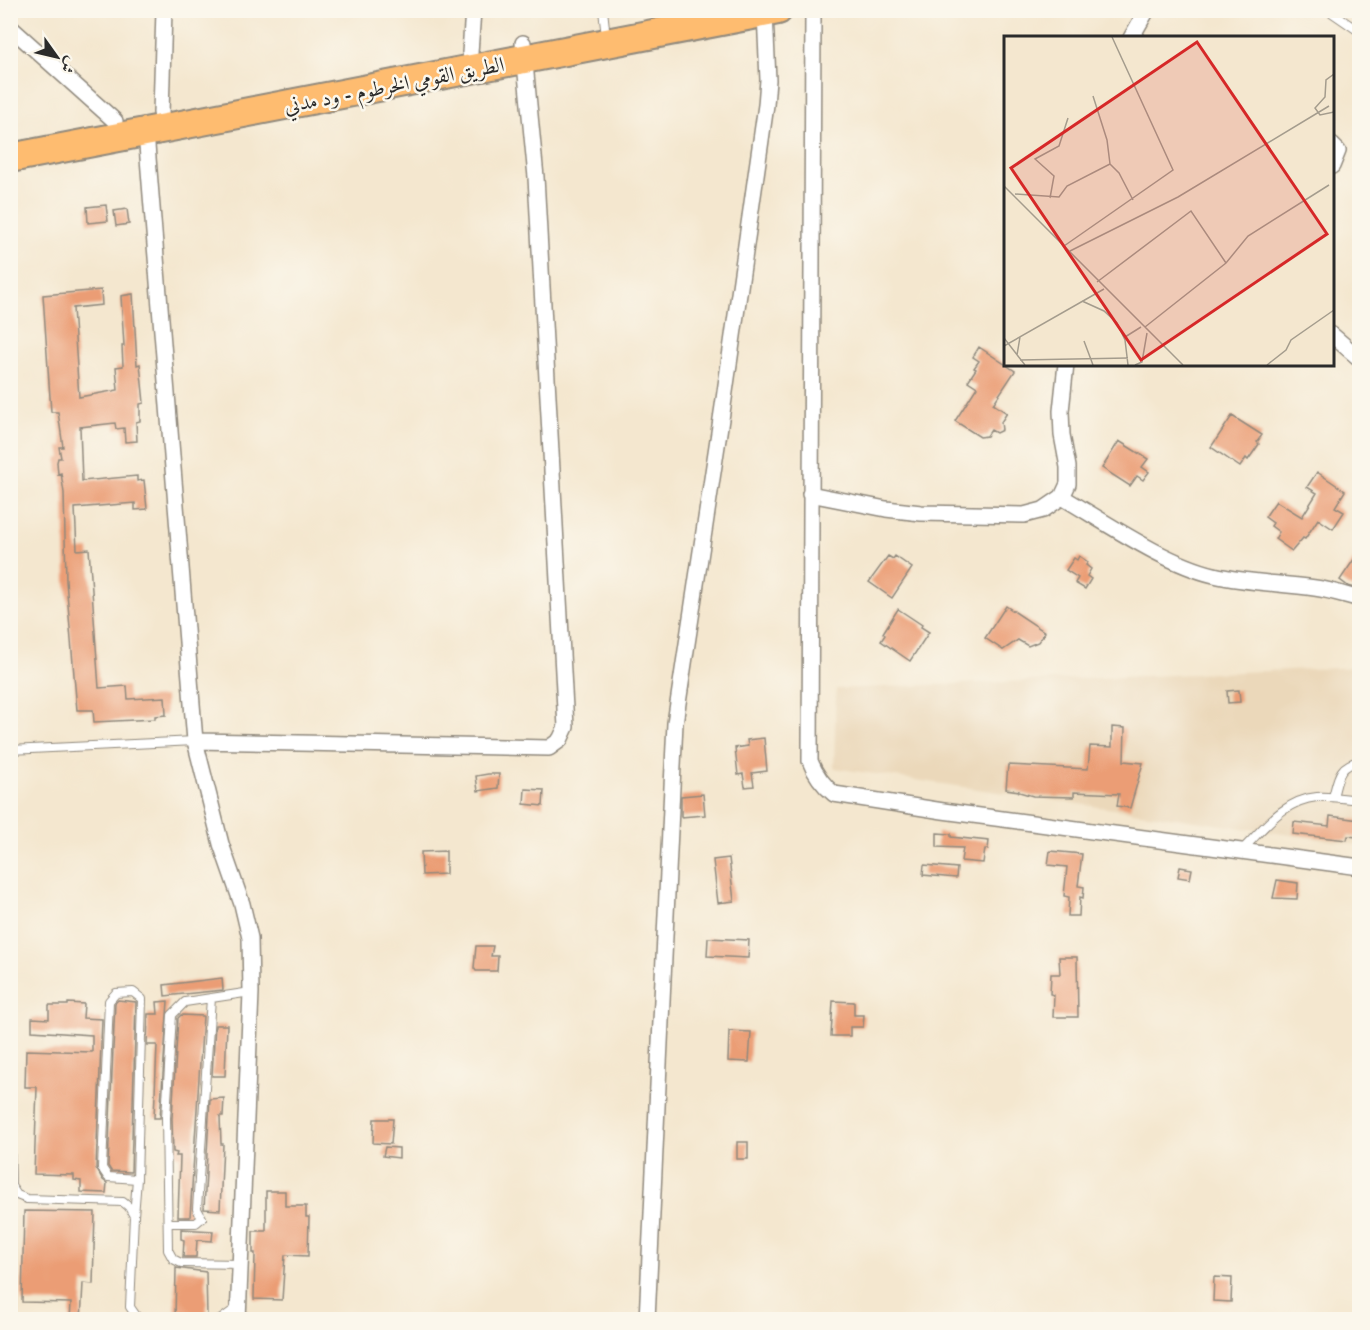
<svg xmlns="http://www.w3.org/2000/svg" width="1370" height="1330" font-family="'IM FELL DW Pica',Amiri,serif">
	<style>
		.built { fill: #ebd8ba }
		.building { fill: #eb9d75 }
		.lines { fill: none; stroke-linecap: round; stroke-linejoin: round }
		.lane-casing { stroke: #90897d; stroke-width: 10 }
		.street-casing { stroke: #90897d; stroke-width: 18 }
		.highway-casing { stroke: #90897d; stroke-width: 32 }
		.lane { stroke: #fff; stroke-width: 8 }
		.street { stroke: #fff; stroke-width: 15 }
		.highway { stroke: #febc70; stroke-width: 28 }
		.labels { text-anchor: middle; stroke-width: 5; stroke-linejoin: round; paint-order: stroke }
		.street-label { font-size: 21px; fill: #2b2b2b; stroke: #fbf7ec }
		.inset-road { fill: none; stroke: #a49c8d; stroke-width: 1.5 }
		.view { fill: #d62828; fill-opacity: 0.15; stroke: #d62828; stroke-width: 3 }
		.inset-edge { fill: none; stroke: #2b2b2b; stroke-width: 3 }
	</style>
	<rect width="100%" height="100%" fill="#fbf7ec"/>
	<filter id="ink" filterUnits="userSpaceOnUse"><feTurbulence type="fractalNoise" baseFrequency=".0167" numOctaves="2"/><feDisplacementMap in="SourceGraphic" scale="12" xChannelSelector="R" yChannelSelector="G"/><feConvolveMatrix kernelMatrix="1 2 1 2 8 2 1 2 1" color-interpolation-filters="sRGB"/></filter>
	<filter id="wash" filterUnits="userSpaceOnUse"><feTurbulence type="fractalNoise" baseFrequency=".008" numOctaves="4" result="noise"/><feDisplacementMap in="SourceGraphic" scale="24" xChannelSelector="R" yChannelSelector="G"/><feGaussianBlur stdDeviation="1.35" result="paint"/><feColorMatrix in="noise" values="0 0 0 0 0 0 0 0 0 0 0 0 0 0 0 0 0 1.4 0 .05"/><feComposite in="paint" operator="in"/></filter>
	<g filter="url(#wash)">
		<rect width="100%" height="100%" fill="#f4e7cf"/>
		<path class="built" d="M1359,667V845L834,768L836,689Z"/>
		<g id="blocks">
			<path class="building" d="M106,205L108,221L88,223L87,207Z
				M127,209L129,224L116,226L114,211Z
				M101,290L102,305L73,308L79,397L118,390L116,367L123,366L122,346H124L121,296L133,294L137,365L140,364L144,403L140,404V421L136,422L137,441L125,442L124,428L116,429L115,423L80,427L82,481L137,476V481L144,480L147,509L135,510V503L75,508L77,550L89,549L99,688L127,686L128,699L165,697L166,715L155,716V719L94,722L93,710H77L66,581L64,493L61,473L58,474L57,462L58,458H61L59,447H63L58,412H51L43,295Z
				M979,347L1015,371L993,404L1007,413L1001,422L1002,430L996,433L991,430L987,436L980,437L955,421L977,387L968,381L976,369L974,368L979,361L973,357Z
				M1232,416L1262,435L1257,442L1259,444L1248,460L1246,458L1240,467L1211,447Z
				M1119,441L1148,459L1142,467L1149,472L1143,480L1137,476L1130,486L1102,468Z
				M1317,472L1345,491L1335,507L1344,512L1333,529L1318,519L1305,539L1303,538L1292,551L1275,539L1279,532L1271,526L1273,523L1265,517L1276,501L1302,517L1317,493L1307,487Z
				M1359,552V589L1348,586L1340,580Z
				M888,556L893,559L895,556L912,568L892,598L869,582Z
				M1079,556L1088,562L1086,565L1091,569L1087,576L1091,579L1085,589L1075,583L1078,578L1066,570L1074,558L1077,560Z
				M1006,606L1045,632L1038,642L1028,646L1018,640L1003,650L985,638Z
				M898,609L922,625L921,627L929,632L910,661L881,641L885,635L883,633Z
				M1239,690L1240,702L1228,703L1227,691Z
				M1112,727L1125,728L1124,761L1143,763L1130,808L1117,806L1119,794L1074,792V797L1033,796L1019,792V791L1006,789L1008,765L1088,769L1090,746L1112,747Z
				M764,738L767,771L752,773L754,786L745,787L743,774L738,775L735,748L748,746L747,740Z
				M488,774H499L498,788L478,791L476,776Z
				M525,789L544,790L543,806L524,804Z
				M703,794L705,815L681,817V796Z
				M1330,816L1359,820L1357,837L1348,836L1347,840L1293,834L1294,822L1329,826Z
				M937,833L951,834V837L989,841L988,849H985L983,863L961,861L963,848L937,847Z
				M446,851V874L422,875L421,852Z
				M1050,851L1082,854L1078,886L1084,887L1083,898L1080,897L1079,916H1068L1069,897L1064,896L1067,867L1048,865Z
				M729,858L734,901L718,903L713,860Z
				M924,865L957,868L956,878L923,875Z
				M1180,867L1192,869L1190,879L1178,877Z
				M1277,880L1298,883L1297,899L1273,898Z
				M708,938L749,940L748,958L707,956Z
				M476,946H493L491,956H498L497,971H476L474,968Z
				M1059,957H1077L1078,1017H1053L1054,995L1050,994L1051,974H1060Z
				M222,978L223,990L165,996L164,985Z
				M118,1000L136,1002L131,1172L111,1171L108,1166L115,1003Z
				M168,1001L160,1118H154L157,1045H147L148,1014H158L157,1002Z
				M833,1001L854,1002V1015H864L863,1027H850V1036H831Z
				M68,1003L84,1004L83,1018L102,1019L96,1168L103,1180L107,1183L106,1193L81,1192V1181L74,1180V1175L34,1174L37,1087H25L26,1050L92,1052V1035L32,1031V1018L49,1019V1005H68Z
				M181,1015L203,1016L190,1217H178L180,1156H176L177,1153L173,1152L172,1118L178,1018Z
				M215,1025H227L225,1076H212Z
				M729,1031L751,1032L749,1062L728,1061Z
				M224,1098L223,1116H220L221,1144H223L220,1210L204,1209L210,1099Z
				M374,1119H393L391,1144L373,1143Z
				M737,1142H748V1159H737Z
				M385,1147L399,1148V1158L383,1156Z
				M266,1191H285V1206H306V1217H309L308,1256L285,1255L282,1300L254,1299L255,1253H253V1231H266Z
				M24,1211L95,1212L93,1284L83,1283L81,1320H70L71,1303L22,1302Z
				M181,1229L213,1231L212,1241L197,1240L196,1257H183L184,1240L181,1239Z
				M176,1268L206,1272L207,1316H196V1320H175Z
				M1214,1277L1232,1278L1231,1302L1213,1301Z"/>
		</g>
	</g>
	<g filter="url(#ink)">
		<use href="#blocks" fill-opacity="0" stroke="#90897d" stroke-width="1.5"/>
		<g class="lines">
			<defs>
				<path id="lane" d="M603,10L605,28
					M1328,10L1360,32
					M10,750L195,741
					M1333,797C1338,779 1338,765 1360,761
					M1242,850C1264,828 1284,800 1317,797C1331,796 1346,799 1360,800
					M10,1135L11,1186L17,1195L27,1199L123,1202L129,1207L134,1216L130,1307L137,1317L143,1320
					M134,1216L137,1179L142,999L133,992L116,993L109,1001L102,1168L108,1177L137,1179
					M168,1223H196L202,1218L197,1209L211,998
					M241,1264L181,1263L173,1259L168,1250L166,1118L172,1015L185,1002L251,992
					M220,1320L238,1307"/>
				<path id="street" d="M813,10L810,761C815,774 823,785 834,794L943,811L1360,867
					M10,27L115,121
					M1131,38L1147,10
					M470,53L473,10
					M161,113L164,10
					M146,133L195,741L221,844L242,904L250,938L251,992L238,1320
					M1332,145L1338,151L1332,166
					M1332,335L1360,359
					M810,494L886,509L921,513L1024,515L1043,510L1062,497L1068,484V467L1062,435L1061,411L1066,364
					M1062,497C1107,523 1164,563 1214,575C1247,583 1281,583 1315,588C1330,590 1345,595 1360,599
					M195,741L549,748L560,740L566,727L536,177L523,43
					M647,1320L675,723L723,406L766,105L768,80L765,13"/>
				<path id="highway" d="M10,158L778,10"/>
			</defs>
			<use href="#lane" class="lane-casing"/>
			<use href="#street" class="street-casing"/>
			<use href="#highway" class="highway-casing"/>
			<use href="#lane" class="lane"/>
			<use href="#street" class="street"/>
			<use href="#highway" class="highway"/>
		</g>
	</g>
	<g class="labels">
		<g class="street-label">
			<text transform="translate(394 85) rotate(-11)" y="7">الطريق القومي الخرطوم - ود مدني</text>
		</g>
	</g>
	<g transform="translate(1004 36)">
		<rect width="330" height="330" fill="#f4e7cf"/>
		<path class="inset-road" d="M330,38L322,44L321,61L311,72L316,79L330,76M89,60L103,104L106,128M106,128L115,137L129,164M0,150L179,329M11,158L55,161L63,150L106,128M46,162L50,140L31,123L55,110L64,82M60,210L169,134L108,1M66,215L174,161L325,70M93,246L187,175L222,227M78,265L100,275L113,287L121,304L124,329M141,291L222,227L244,200L325,149M121,301L137,291M0,302L21,329M80,305L89,329M0,310L100,253M13,319L16,301M16,324L124,322M131,329L138,326L143,297M263,329L282,314L287,304L330,274"/>
		<path class="view" d="M193,6L323,198L137,324L7,132Z"/>
		<rect width="330" height="330" class="inset-edge"/>
	</g>
	<rect width="1370" height="1330" fill="none" stroke="#fbf7ec" stroke-width="36"/>
	<g transform="translate(57 57) rotate(124)" stroke="#fbf7ec" stroke-width="4.5" paint-order="stroke">
	<path d="M0-4.5L10 22L0 15L-10 22Z" fill="#2b2b2b"/>
	<text y="-9" font-size="16" font-weight="bold" text-anchor="middle" fill="#2b2b2b">ش</text>
	</g>
</svg>
